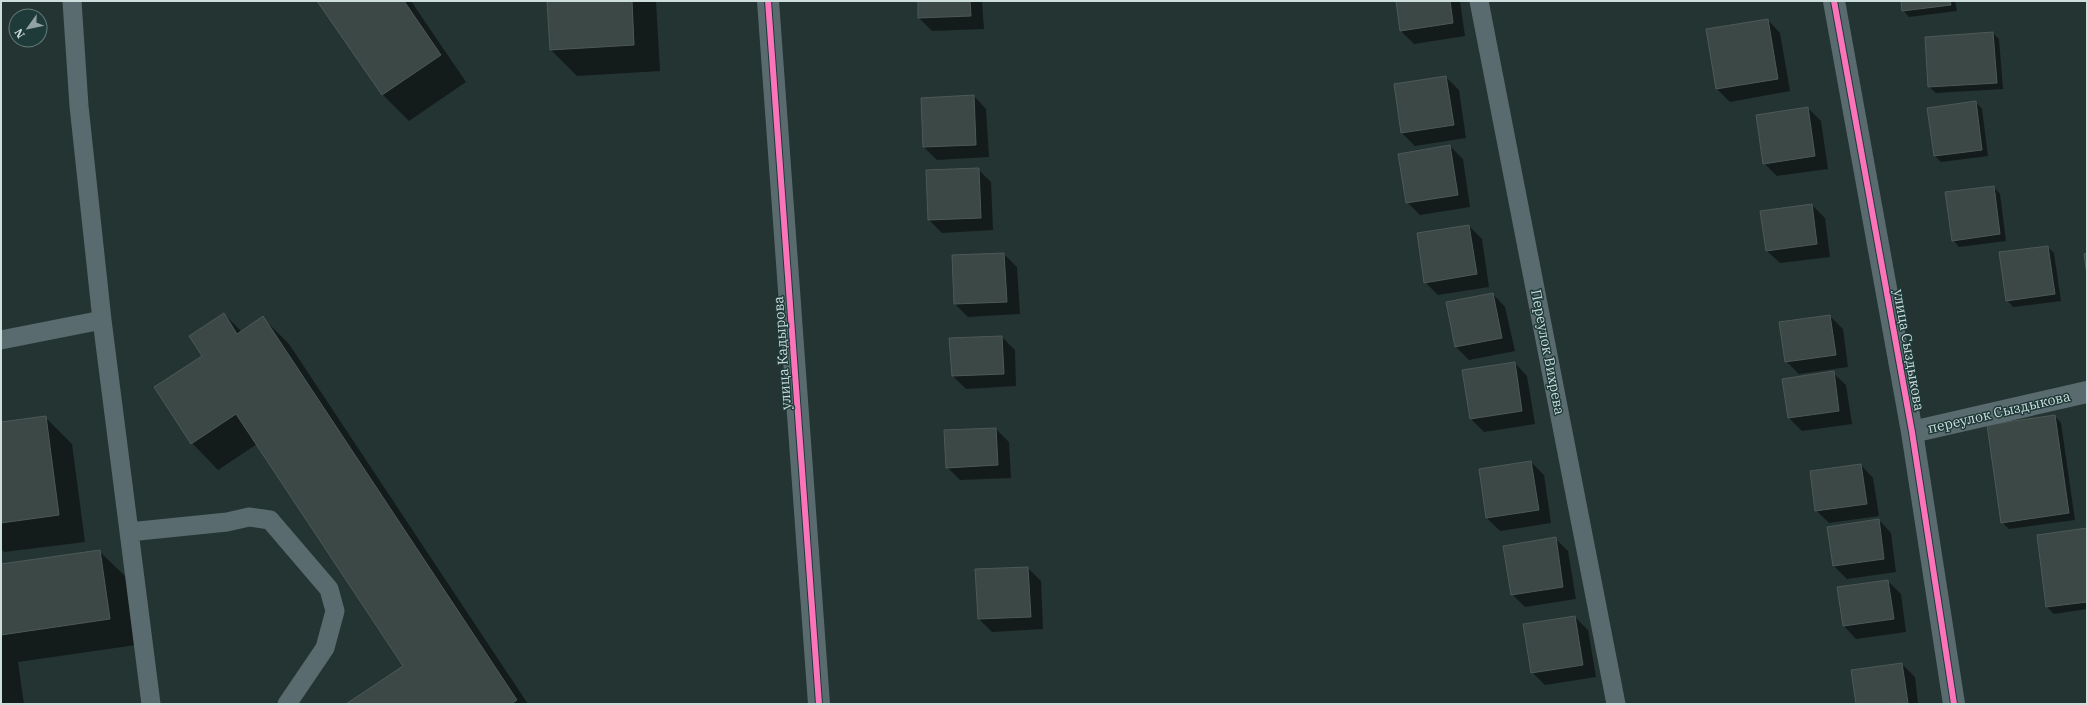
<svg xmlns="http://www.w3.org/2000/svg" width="2088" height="705" font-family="'IBM Plex Serif',serif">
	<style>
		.shadow { fill: #0007 }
		.building { fill: #3c4845; stroke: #4d5956 }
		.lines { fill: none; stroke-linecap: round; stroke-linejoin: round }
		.service { stroke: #5a6b6f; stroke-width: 19 }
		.minor { stroke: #5a6b6f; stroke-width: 22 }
		.cycleway-casing { stroke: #1e3a39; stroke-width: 8 }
		.cycleway { stroke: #fb73b8; stroke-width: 6 }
		.labels { text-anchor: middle; stroke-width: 3; stroke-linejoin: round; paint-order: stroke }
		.street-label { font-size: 14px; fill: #cededd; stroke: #1e3a39 }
	</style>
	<rect width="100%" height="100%" fill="#243433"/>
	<path class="shadow" d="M318,1H411L466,82L409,121L383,95Z
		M548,1H656L660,71L577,76L551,50Z
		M919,1H982L984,29L932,31L919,18Z
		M1397,1H1460L1465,36L1414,44L1401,31Z
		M1902,1H1955L1957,11L1909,17L1903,10Z
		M1768,20L1780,33L1790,91L1730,102L1717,89Z
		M1993,33L1999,39L2003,89L1936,93L1929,87Z
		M1446,77L1459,90L1466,138L1415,146L1402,133L1395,85Z
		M974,96L986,109L989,157L937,160L924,147Z
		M1976,102L1982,109L1988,156L1941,162L1935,156Z
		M1808,108L1821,121L1828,169L1777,176L1764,163Z
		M1450,146L1463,159L1470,207L1420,215L1407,202Z
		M978,169L991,182L993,230L942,233L929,220Z
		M1994,187L2000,194L2006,241L1959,247L1953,240Z
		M1812,205L1825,218L1830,257L1780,263L1767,251Z
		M1469,226L1482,239L1489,287L1438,295L1425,282Z
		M2048,247L2054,253L2061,301L2013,307L2007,300Z
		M1004,254L1017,267L1020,314L968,317L955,304Z
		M1493,294L1505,307L1515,351L1469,360L1456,347L1448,302Z
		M224,314L242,332L263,318L289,344L528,704H348L405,667L257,444L218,470L192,443L155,388L203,356Z
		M1830,316L1843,329L1848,367L1799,374L1786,361Z
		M1002,337L1015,350L1016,386L966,389L953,376Z
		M1515,363L1527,376L1535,424L1484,432L1471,419L1464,371Z
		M1833,373L1846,385L1852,424L1802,431L1789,418Z
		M2055,416L2061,423L2075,520L2009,529L2002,522Z
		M45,417L72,444L85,542L4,552L1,548V423Z
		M996,429L1009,442L1011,478L960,480L947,467Z
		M1531,462L1544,475L1551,523L1500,531L1487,518Z
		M1861,465L1873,478L1879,516L1829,523L1816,510Z
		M1879,520L1891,533L1896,572L1847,579L1834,566L1828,527Z
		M2087,529V609L2054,614L2047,607L2038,536Z
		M1555,538L1568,551L1576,599L1525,607L1512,594Z
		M99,551L126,577L136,645L18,662L24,704H1V565Z
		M1028,568L1041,581L1043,629L992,632L979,619Z
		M1888,581L1901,594L1906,632L1856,639L1844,626Z
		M1575,617L1588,630L1596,677L1545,685L1532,672Z
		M1902,664L1915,677L1918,704H1857L1852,671Z"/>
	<path class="building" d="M317,1H404L441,55L382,95Z
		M547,1H632L634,45L550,50Z
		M918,1H970L971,16L918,18Z
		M1396,1H1450L1453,23L1400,31Z
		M1901,1H1950L1951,5L1902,11Z
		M1768,19L1778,79L1716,89L1706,29Z
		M1993,32L1997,83L1928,87L1925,37Z
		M1446,76L1454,125L1401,133L1394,84Z
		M974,95L976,145L923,147L921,98Z
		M1976,101L1982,150L1934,156L1927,108Z
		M1808,107L1815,156L1763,164L1756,115Z
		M1450,145L1458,195L1406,203L1398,154Z
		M979,168L981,218L928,220L926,170Z
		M1994,186L2000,234L1952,241L1945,192Z
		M1812,204L1817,244L1766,251L1760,211Z
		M1469,225L1477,274L1424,283L1417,233Z
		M2048,246L2055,294L2006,301L1999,252Z
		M1004,253L1007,302L954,304L952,255Z
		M2087,253V275L2084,254Z
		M1493,293L1502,338L1455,347L1446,302Z
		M224,313L237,334L263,316L517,700L511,704H346L403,666L236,414L191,444L154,387L202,356L189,336Z
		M1830,315L1836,355L1785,362L1779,322Z
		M1002,336L1004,374L952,376L949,338Z
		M1515,362L1522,411L1470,419L1462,370Z
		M1834,371L1839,411L1788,418L1782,379Z
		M2055,415L2069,513L2001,523L1987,425Z
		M46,416L59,515L1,523V422Z
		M996,428L998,465L946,468L944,430Z
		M1531,461L1539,510L1486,518L1479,469Z
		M1861,464L1867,504L1815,511L1810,471Z
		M1879,519L1884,559L1833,566L1827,527Z
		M2087,528V602L2046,607L2037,535Z
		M1556,537L1563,587L1511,595L1503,546Z
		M100,550L110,619L1,635V564Z
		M1028,567L1031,617L978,619L975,569Z
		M1888,580L1894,619L1843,626L1837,587Z
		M1575,616L1583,665L1531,673L1523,624Z
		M1902,663L1908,703L1856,704L1851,670Z"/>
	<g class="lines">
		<path class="service" d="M72,1L79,106L102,320
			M1479,1L1616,704
			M1,340L102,320L151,704
			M129,532L227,522L249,517L270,520L329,589L335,611L325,648L287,704"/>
		<path class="minor" d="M768,1L819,704
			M1834,1L1912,432L1954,704
			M1912,432L2087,392"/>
		<defs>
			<path id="cycleway" d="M768,1L819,704
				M1834,1L1912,432L1954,704"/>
		</defs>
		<use href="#cycleway" class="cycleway-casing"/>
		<use href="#cycleway" class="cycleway"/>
	</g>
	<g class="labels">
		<g class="street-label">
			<text transform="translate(1909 350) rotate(80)" y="5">улица Сыздыкова</text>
			<text transform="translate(1548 352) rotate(79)" y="5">Переулок Вихрева</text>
			<text transform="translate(782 353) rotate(-94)" y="5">улица Кадырова</text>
			<text transform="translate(1999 412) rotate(-13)" y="5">переулок Сыздыкова</text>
		</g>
	</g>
	<rect width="2088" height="705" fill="none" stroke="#cededd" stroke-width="4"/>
	<g transform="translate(28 28) rotate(237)"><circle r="19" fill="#1e3a39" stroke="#647c7b"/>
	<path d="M0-3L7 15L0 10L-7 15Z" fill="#92a2a2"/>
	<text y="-6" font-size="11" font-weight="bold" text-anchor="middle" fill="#cededd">N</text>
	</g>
</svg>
